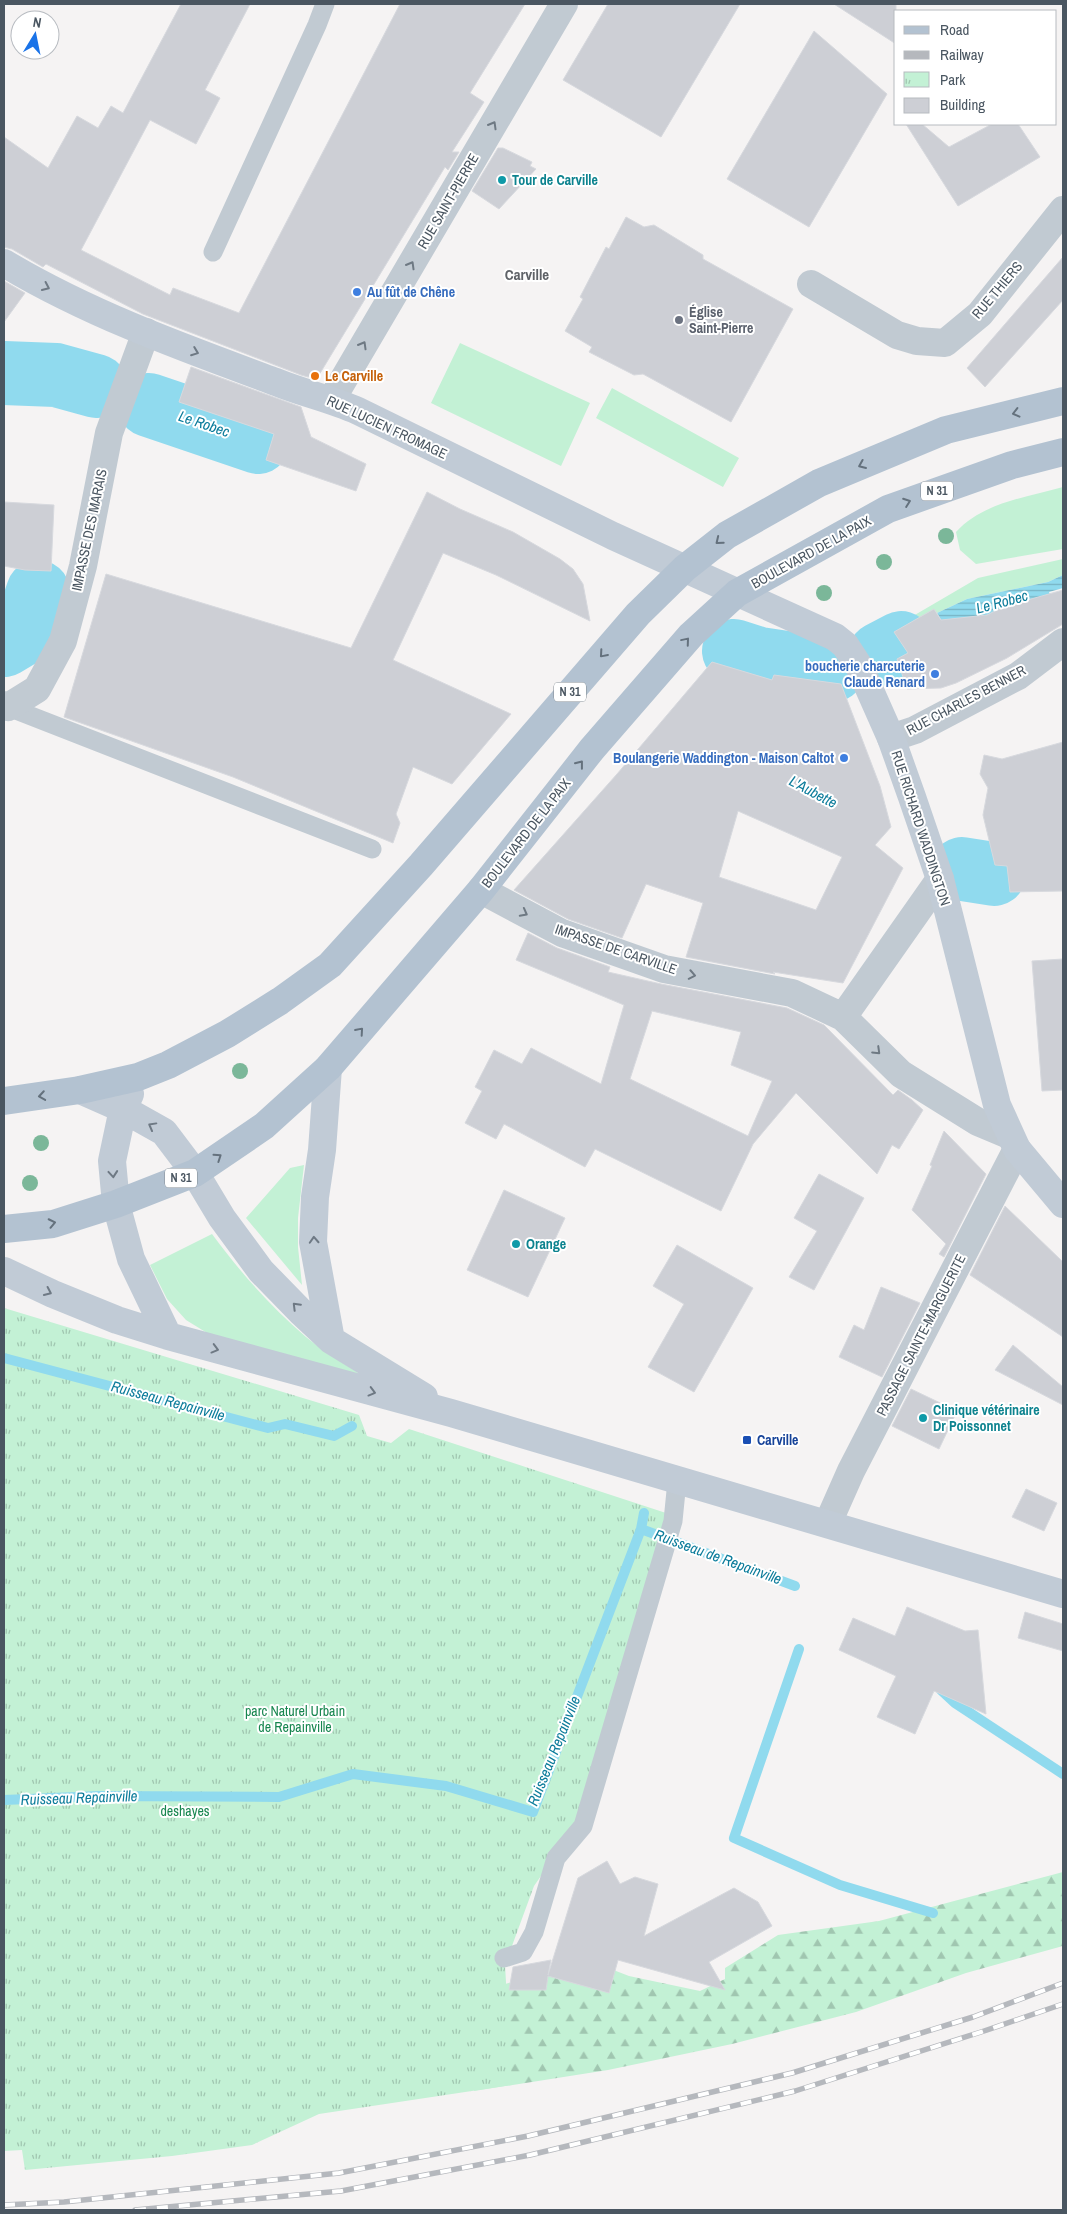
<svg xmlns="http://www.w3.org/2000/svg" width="1067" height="2214" font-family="'Archivo Narrow',sans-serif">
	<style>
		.grass { fill: #c3f1d5 }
		.forest { fill: url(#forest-firs) }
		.park { fill: url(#park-tufts) }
		.water { fill: url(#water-rules) }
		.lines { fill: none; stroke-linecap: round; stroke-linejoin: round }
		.stream { stroke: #90daee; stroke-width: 10 }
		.river { stroke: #90daee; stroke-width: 64 }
		.building { fill: #cdcfd5; stroke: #d7d9de; fill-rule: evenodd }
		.lane { stroke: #c1cad2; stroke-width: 19 }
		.street { stroke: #c1cad2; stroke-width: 28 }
		.secondary { stroke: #c1cbd6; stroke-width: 28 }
		.primary { stroke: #b3c2d1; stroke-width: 28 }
		.rail-casing { stroke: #b5b8bd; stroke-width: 5.5 }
		.rail { stroke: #fff; stroke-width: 4; stroke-dasharray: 11; stroke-linecap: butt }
		.tree { fill: #7bb799 }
		.oneway { stroke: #6e7983 }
		.oneway2 { stroke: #6e7984 }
		.oneway3 { stroke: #64717d }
		.culture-dot { fill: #0f9aa8; stroke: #fff; stroke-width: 2 }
		.shop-dot { fill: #3f7fe0; stroke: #fff; stroke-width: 2 }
		.worship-dot { fill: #6b7280; stroke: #fff; stroke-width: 2 }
		.food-dot { fill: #e8710a; stroke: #fff; stroke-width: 2 }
		.transit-dot { fill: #1a4fb4; stroke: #fff; stroke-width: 2 }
		.labels { text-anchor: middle; stroke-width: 4; stroke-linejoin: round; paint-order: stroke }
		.shield { fill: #fff; stroke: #808990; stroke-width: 1 }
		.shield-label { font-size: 12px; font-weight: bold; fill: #4a5661 }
		.culture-label { font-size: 14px; font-weight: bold; fill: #0d838f; stroke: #fff; text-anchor: start }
		.street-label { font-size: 14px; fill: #4a5661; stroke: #fff }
		.shop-label { font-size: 14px; font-weight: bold; fill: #366cbe; stroke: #fff; text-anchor: end }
		.worship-label { font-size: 14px; font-weight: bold; fill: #5b616d; stroke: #fff; text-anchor: start }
		.food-label { font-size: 14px; font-weight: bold; fill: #c56008; stroke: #fff; text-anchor: start }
		.transit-label { font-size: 14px; font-weight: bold; fill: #164399; stroke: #fff; text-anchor: start }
		.park-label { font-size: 14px; fill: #17864f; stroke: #fff }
		.neighbourhood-label { font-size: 15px; font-weight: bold; fill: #5f6368; stroke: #fff }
		.water-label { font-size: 15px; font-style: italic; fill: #0c7c9b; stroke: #fff }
	</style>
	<defs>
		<pattern id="forest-firs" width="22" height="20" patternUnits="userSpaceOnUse" patternTransform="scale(1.25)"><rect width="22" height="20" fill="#c3f1d5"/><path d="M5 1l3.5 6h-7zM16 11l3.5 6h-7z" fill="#a0c6b0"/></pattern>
		<pattern id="park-tufts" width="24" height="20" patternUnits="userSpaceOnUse" patternTransform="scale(1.25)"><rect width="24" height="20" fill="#c3f1d5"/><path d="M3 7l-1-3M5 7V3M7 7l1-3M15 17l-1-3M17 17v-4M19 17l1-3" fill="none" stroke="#a0c6b0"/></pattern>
		<pattern id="water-rules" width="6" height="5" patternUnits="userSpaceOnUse" patternTransform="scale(1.25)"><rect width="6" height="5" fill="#90daee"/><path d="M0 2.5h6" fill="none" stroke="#78b4c4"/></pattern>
	</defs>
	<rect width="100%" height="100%" fill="#f5f3f3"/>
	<path class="grass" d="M460,343L590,403L561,466L431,403Z
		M612,388L739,458L723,487L596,418Z
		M1063,487V549L976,564L960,550L956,532C982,503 1027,497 1063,487Z
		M1063,559V575L1048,582L967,599L937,613L934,609L882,639L872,640L978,578Z
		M304,1165L298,1218V1247L302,1285L246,1218L290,1168Z
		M212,1234C240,1272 270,1306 306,1337C325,1353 349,1366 370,1381L212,1336L186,1320L167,1299L150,1265Z"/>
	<path class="forest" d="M1063,1872V1946L966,1973L856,2012L732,2044L608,2070L474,2091L496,1987L585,1959L629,1976L700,1991L725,1979V1968L778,1935L879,1921Z"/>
	<path class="park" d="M4,1308L359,1415L367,1436L391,1443L409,1429L666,1513L579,1821L534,1886L505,1965L512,2085L319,2114L252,2145L172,2156L25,2170L22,2150L4,2151Z"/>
	<path class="water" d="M1063,575V588L1049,592L1052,601L1019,611L987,615L948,632L937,613L967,599L1048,582Z"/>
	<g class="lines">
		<path class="stream" d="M4,1358L268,1428L285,1424L334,1436L352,1426
			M641,1529L795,1586
			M799,1649L734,1838L840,1885L933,1913
			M941,1690L955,1703L1063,1774
			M4,1800L99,1796L279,1797L353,1774L446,1786L533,1812L641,1529L644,1513"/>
		<path class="river" d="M4,373L56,375L96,386
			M149,405L258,442
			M4,645L24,633L38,592
			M734,651L759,659L833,670
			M880,654L901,643
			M962,869L994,874"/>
	</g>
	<path class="building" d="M181,4H250L205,90L220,98L196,144L150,120L81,250L170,295L173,288L239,313L400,4H525L470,93L484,102L452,152H459L448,170L445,167L319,375L308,377L301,375L143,314L46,264L43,267L12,249L4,247V137L48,168L77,116L98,128L111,106L123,113Z
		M608,4H740L661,137L563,80Z
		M834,4H896V44Z
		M814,31L887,94L809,227L727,179Z
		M906,124H922L949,147L992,124H1018L1040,157L958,206Z
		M498,148H503L532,162L530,166L536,169L499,209L472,191Z
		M626,217L644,227L654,225L703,255V259L793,309L731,422L643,374L634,375L589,352L592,347L565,331L583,299L580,297L606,247L609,249Z
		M1063,257V300L985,387L967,368Z
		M4,281L25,293L4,322Z
		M191,367L301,407L311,437L366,464L356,491L266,460L274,434L179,402Z
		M427,492L460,509L513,532L560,559L573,569L583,584L590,621L496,575L443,553L393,660L511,714L452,784L413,767L396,814L400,823L393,843L233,777L64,717L106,574L351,648Z
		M4,502L54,505L51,571L25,570L4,566Z
		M1063,590V624L1007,658L956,683L941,688L907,689L897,659L908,653L894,632L934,609L941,620L987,615L1003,607Z
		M712,662L772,680L774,675L841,684L880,786L891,827L875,845L903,868L843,983L773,972L775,974L686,957L703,903L646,884L622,938L568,919L514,890L617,774ZM738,811L842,857L816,910L719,877Z
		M1063,742V891L1010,892L1007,866L995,865L983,815L988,788L980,774L984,755L1002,759Z
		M528,933L557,948L610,967L608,972L661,984L787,1008L824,1025L893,1095L898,1090L912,1100L923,1110L899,1149L892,1145L877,1174L796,1093L753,1144L721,1211L595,1149L585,1167L504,1124L496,1139L465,1123L482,1091L475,1087L494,1050L522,1064L531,1048L601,1084L624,1005L516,960ZM652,1011L741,1032L731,1065L772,1081L748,1136L630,1079Z
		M1063,959V1090L1042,1091L1032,961Z
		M944,1131L986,1174L944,1257L939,1254L946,1244L912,1210L932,1166L930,1165Z
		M819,1174L864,1198L814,1290L789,1277L817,1231L794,1218Z
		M504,1190L565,1218L528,1297L467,1270Z
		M1005,1206L1063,1262V1337L970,1275Z
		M677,1245L753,1288L694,1392L648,1367L684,1304L653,1286Z
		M881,1287L920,1303L882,1377L839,1357L854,1325L864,1330Z
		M1013,1345L1063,1387V1405L995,1370Z
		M911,1389L957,1411L939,1449L892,1426Z
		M1026,1489L1057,1503L1044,1531L1012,1517Z
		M907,1607L965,1631L978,1630L986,1714L934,1691L915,1734L877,1717L896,1676L839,1650L853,1618L895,1636Z
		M1025,1612L1063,1624V1651L1018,1638Z
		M607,1861L620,1884L635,1877L658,1884L644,1936L734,1888L758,1902L772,1926L709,1962L725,1990L618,1960L609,1993L548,1976L546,1990H509L513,1967L551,1960L548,1975L578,1878Z"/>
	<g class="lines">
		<path class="lane" d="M213,252L317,25L325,4
			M8,707L372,849
			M504,1958L523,1952L534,1932L556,1858L583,1826L673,1521L677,1481"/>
		<path class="street" d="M811,284L897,335L917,341L945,343L980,314L1063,210
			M332,399L564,4
			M4,705L8,707L37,689L63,641L83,566L109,433L146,332
			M891,738L915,730L1018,676L1063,642
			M481,890L562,933L664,969L792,993L843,1017L901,1074L978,1122L1009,1135
			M843,1017L940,879
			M828,1523L851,1471L1017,1149"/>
		<path class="secondary" d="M4,263C89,314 184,348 276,382C303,393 331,399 358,411L613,536L835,637L845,645L860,668L891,738L912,797L940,879L997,1105L1017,1149L1063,1204
			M328,1068L322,1150L315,1197L313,1242L331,1340
			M80,1090L123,1109L164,1132L195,1173L222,1218L261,1271L301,1312L331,1340L424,1397
			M130,1094L123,1109L112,1161L116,1204L131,1259L168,1336
			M4,1271L53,1294L117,1320L168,1336L451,1413L1063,1594"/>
		<path class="primary" d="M4,1101L80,1090L138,1077L168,1065L227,1034L280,1001L330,965L421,865L638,614L685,568L727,535L819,483L946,430L1063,401
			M4,1229L53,1224L116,1204L195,1173L264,1126L328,1068L481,890L592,749L691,635L737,593L888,509L1012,465L1063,452"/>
		<defs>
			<path id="rail" d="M4,2205L64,2202L339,2173L528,2136L792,2073L973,2017L1063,1983
				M135,2210L341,2191L530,2155L795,2091L981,2032L1063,2004"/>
		</defs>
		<use href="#rail" class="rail-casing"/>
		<use href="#rail" class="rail"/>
	</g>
	<g class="tree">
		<circle cx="946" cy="536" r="8"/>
		<circle cx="884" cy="562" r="8"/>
		<circle cx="824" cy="593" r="8"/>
		<circle cx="240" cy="1071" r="8"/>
		<circle cx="41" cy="1143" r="8"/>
		<circle cx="30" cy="1183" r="8"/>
	</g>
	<defs><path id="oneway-chevron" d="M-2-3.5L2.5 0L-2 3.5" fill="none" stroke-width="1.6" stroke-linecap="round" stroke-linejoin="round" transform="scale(1.25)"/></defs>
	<g class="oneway">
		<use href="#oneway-chevron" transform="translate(493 125) rotate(-60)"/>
		<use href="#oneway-chevron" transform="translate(411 265) rotate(-60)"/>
		<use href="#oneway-chevron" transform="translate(363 345) rotate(-60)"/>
		<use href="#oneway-chevron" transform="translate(524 913) rotate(28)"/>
		<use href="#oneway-chevron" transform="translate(692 975) rotate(11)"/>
		<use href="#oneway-chevron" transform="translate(877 1051) rotate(44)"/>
	</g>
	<g class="oneway2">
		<use href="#oneway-chevron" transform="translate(46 287) rotate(25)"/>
		<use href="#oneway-chevron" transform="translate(195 352) rotate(21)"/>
		<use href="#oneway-chevron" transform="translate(152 1126) rotate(-151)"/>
		<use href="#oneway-chevron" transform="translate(113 1174) rotate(85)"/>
		<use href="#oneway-chevron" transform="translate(314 1240) rotate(-93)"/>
		<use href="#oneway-chevron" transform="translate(48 1292) rotate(25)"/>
		<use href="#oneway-chevron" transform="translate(296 1306) rotate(-135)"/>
		<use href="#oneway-chevron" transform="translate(215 1349) rotate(15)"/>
		<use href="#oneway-chevron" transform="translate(372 1392) rotate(15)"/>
	</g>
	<g class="oneway3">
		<use href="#oneway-chevron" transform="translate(1016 413) rotate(166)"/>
		<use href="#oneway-chevron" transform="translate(862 465) rotate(157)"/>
		<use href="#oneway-chevron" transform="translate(907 502) rotate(-20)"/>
		<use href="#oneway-chevron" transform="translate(719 541) rotate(141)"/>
		<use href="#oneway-chevron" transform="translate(686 641) rotate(-50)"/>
		<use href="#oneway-chevron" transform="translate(603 654) rotate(131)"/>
		<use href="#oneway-chevron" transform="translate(580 764) rotate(-52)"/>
		<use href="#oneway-chevron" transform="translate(360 1031) rotate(-49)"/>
		<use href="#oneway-chevron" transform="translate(42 1096) rotate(171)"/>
		<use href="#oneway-chevron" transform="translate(218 1157) rotate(-34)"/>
		<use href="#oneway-chevron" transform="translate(52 1223) rotate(-12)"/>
	</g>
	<g class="culture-dot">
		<circle cx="502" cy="180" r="5"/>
		<circle cx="516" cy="1244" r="5"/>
		<circle cx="923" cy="1418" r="5"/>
	</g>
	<g class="shop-dot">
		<circle cx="357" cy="292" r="5"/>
		<circle cx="935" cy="674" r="5"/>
		<circle cx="844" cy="758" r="5"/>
	</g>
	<circle class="worship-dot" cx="679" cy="320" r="5"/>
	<circle class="food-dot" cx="315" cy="376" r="5"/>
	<rect class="transit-dot" x="742" y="1435" width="10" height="10" rx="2.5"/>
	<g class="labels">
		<g class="shield">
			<rect x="921" y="481.5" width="32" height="19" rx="4"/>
			<rect x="554" y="682.5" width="32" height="19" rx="4"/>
			<rect x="165" y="1168.5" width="32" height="19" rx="4"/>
		</g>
		<g class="shield-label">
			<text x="937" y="495">N 31</text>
			<text x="570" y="696">N 31</text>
			<text x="181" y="1182">N 31</text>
		</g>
		<g class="culture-label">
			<text x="512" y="185">Tour de Carville</text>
			<text x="526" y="1249">Orange</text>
			<text x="933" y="1415">Clinique vétérinaire<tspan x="933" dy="16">Dr Poissonnet</tspan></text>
		</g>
		<g class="street-label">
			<text transform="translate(448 201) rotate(-60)" y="5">RUE SAINT-PIERRE</text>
			<text transform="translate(997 290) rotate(-50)" y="5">RUE THIERS</text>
			<text transform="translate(387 427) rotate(25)" y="5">RUE LUCIEN FROMAGE</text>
			<text transform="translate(89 530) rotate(-78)" y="5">IMPASSE DES MARAIS</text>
			<text transform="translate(811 552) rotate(-29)" y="5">BOULEVARD DE LA PAIX</text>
			<text transform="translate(966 700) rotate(-28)" y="5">RUE CHARLES BENNER</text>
			<text transform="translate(921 828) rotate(72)" y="5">RUE RICHARD WADDINGTON</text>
			<text transform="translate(526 833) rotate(-52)" y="5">BOULEVARD DE LA PAIX</text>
			<text transform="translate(616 949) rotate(19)" y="5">IMPASSE DE CARVILLE</text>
			<text transform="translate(921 1335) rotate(-63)" y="5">PASSAGE SAINTE-MARGUERITE</text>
		</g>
		<g class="shop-label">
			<text x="367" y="297" text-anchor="start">Au fût de Chêne</text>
			<text x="925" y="671">boucherie charcuterie<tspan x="925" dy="16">Claude Renard</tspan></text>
			<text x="834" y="763">Boulangerie Waddington - Maison Caltot</text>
		</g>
		<g class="worship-label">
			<text x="689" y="317">Église<tspan x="689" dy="16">Saint-Pierre</tspan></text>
		</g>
		<g class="food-label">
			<text x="325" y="381">Le Carville</text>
		</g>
		<g class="transit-label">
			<text x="757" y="1445">Carville</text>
		</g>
		<g class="park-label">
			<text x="295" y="1716">parc Naturel Urbain<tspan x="295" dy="16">de Repainville</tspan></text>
			<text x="185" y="1816">deshayes</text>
		</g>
		<g class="neighbourhood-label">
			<text x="527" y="280">Carville</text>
		</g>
		<g class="water-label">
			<text transform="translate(204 424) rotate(19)" y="5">Le Robec</text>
			<text transform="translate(1002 602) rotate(-15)" y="5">Le Robec</text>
			<text transform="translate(813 792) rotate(28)" y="5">L'Aubette</text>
			<text transform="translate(168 1401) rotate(15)" y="5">Ruisseau Repainville</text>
			<text transform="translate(718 1557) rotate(20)" y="5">Ruisseau de Repainville</text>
			<text transform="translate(554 1751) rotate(-68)" y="5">Ruisseau Repainville</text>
			<text transform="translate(79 1798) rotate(-2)" y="5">Ruisseau Repainville</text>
		</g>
	</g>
	<rect width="1067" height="2214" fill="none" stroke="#4a5661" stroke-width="10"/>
	<rect x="894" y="10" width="162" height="115" fill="#ffffff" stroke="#b7bbc0"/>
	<rect x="904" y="26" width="25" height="8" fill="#b3c2d1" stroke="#b7bbc0"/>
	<text x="940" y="35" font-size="15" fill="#4a5661">Road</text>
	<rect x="904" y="51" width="25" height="8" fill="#b5b8bd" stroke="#b7bbc0"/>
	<text x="940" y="60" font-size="15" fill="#4a5661">Railway</text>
	<rect x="904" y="72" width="25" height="15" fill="url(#park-tufts)" stroke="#b7bbc0"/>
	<text x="940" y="85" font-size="15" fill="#4a5661">Park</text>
	<rect x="904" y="98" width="25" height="15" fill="#cdcfd5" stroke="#b7bbc0"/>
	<text x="940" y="110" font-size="15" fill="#4a5661">Building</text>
	<g transform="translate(35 35) rotate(10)"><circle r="24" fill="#ffffff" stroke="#b7bbc0"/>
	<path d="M0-4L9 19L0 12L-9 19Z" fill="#1a73e8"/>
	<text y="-8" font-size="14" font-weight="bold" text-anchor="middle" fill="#4a5661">N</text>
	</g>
</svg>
